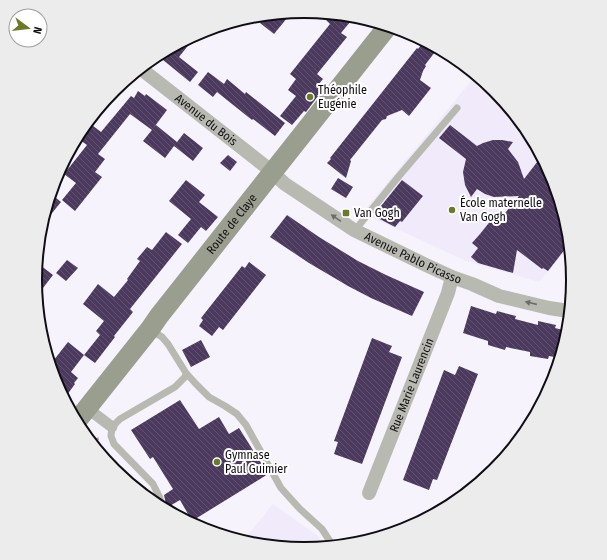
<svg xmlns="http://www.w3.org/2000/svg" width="607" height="560" font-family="'Fira Sans Condensed',sans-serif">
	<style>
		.built { fill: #f1eafb }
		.building { fill: url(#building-back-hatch) }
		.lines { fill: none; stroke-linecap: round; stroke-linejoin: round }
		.path { stroke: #a4a0a8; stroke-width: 2.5; stroke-dasharray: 3 3; stroke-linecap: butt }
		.service { stroke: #b8bab1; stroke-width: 7 }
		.pedestrian { stroke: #b8bab1; stroke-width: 11 }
		.minor { stroke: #b8bab1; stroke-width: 14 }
		.secondary { stroke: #9a9e8f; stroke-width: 20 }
		.oneway { fill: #6c6c6a }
		.poi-dot { fill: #6b7a28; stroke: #fff; stroke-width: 1.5 }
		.labels { text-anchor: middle; stroke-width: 4; stroke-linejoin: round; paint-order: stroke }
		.poi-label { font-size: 12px; fill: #100d14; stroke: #fff; text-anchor: start }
		.street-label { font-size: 12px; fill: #100d14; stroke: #fff }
		.rim { fill: none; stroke: #100d14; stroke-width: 2 }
	</style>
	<defs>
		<pattern id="building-back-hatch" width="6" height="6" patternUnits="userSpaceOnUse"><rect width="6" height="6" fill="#4b3a5e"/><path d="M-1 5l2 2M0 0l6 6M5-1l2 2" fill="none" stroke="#615370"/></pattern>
	</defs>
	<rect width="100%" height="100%" fill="#f7f3fc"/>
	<path class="built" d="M476,75L494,90L527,131L552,177L567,228L569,247L539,282L466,261L362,213Z
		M273,504L318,536L325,547L303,549L251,544L243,541Z"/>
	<path class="building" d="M292,12L274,34L260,23L261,22L255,16Z
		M331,14L355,16L341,33L347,37L317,74L323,79L318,85L322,89L317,96H318L306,112L304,111L292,125L280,116L296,96L288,90L296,79L290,74L330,24L326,20Z
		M198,33L179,57L198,72L190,82L157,55Z
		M424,41L438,48L425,65L426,66L423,71L420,80L431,88L409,116L402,110L387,116L386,119L382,120L350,160L351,161L346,178L327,163L331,159L330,158L417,48L418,49Z
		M208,72L224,84L227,79L245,94L246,92L285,123L275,136L253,119L252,120L217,92L213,97L198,85Z
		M138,91L145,96L146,94L167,110L152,130L130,114L98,154L105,159L95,172L102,177L75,211L62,200L76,183L64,174L87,145L76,137L88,122L101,132L131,96L134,98Z
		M156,125L177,142L165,158L143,141Z
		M450,125L477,146L483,143L493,140H502L513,142L508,149L518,162L524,179L541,157L552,177L567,228L569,244L548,271L543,268L542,269L517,250L513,273L478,263L471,257L478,248L472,243L480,234L492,219L497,223L519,196L494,197L485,194L477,189L471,197L465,185L463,172L466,159L439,138Z
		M184,133L203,148L193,161L174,146Z
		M228,155L237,162L230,171L220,163Z
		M338,178L353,187L346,198L331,189Z
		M186,180L205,195L199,202L218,217L206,231L201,227L188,243L178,235L191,219L169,201Z
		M402,180L423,196L402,222L400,221L395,227L374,216L382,206H381Z
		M50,193L61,202L40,228V227Z
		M287,215L319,237L358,261L386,275L424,292L412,316L371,298L348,286L309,263L270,237Z
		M166,232L182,244L130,309L133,312L114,336L115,337L95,363L84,355L71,372L78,378L74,383L75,384L64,399L55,383L50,365L68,342L84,355L100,335L96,331L104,321L83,304L98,284L114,297L128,280L127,279L140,261L137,259L147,247L152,250Z
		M67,260L78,268L66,281L56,273Z
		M249,262L266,275L223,330L219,327L212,336L199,326L203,320L201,318L242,266L245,268Z
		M40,265L53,275L43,288L35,282V271Z
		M471,306L496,314L497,311L516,316L515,319L538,325V321L556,325L555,328L567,331L560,358L549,356L548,359L530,356V352L506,347L505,350L488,345V341L463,333Z
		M372,338L392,346L389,352L402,357L362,464L334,454L338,442L334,441Z
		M201,340L210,357L191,367L182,350Z
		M459,366L478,374L437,480L433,479L429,490L403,480L444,370L455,375Z
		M180,400L199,429L219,417L229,434L239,428L268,474L192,521L180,500L168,507L166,504L164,495L173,489L153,457L150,459L131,430Z"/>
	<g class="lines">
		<path class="path" d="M403,36L407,32
			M93,445L97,439L101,438"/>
		<path class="service" d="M356,231L360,224L399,176L457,108
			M151,330L162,337L168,344L186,373L185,377L175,387L120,419L112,427L111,436L114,444L153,484L160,498L162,508
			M186,373L196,384L209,397L225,406L237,414L246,425L281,488L300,509L322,529L333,546"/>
		<path class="pedestrian" d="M87,408L112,427"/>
		<g class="minor">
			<path id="s1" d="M140,68L265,166L285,184L354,230L426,265L452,277L472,284L499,296L549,308L569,311"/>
			<path id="s2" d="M369,493L448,293L452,277"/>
		</g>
		<path class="secondary" id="s3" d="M76,422L150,329L159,316L388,26"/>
	</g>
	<defs><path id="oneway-solid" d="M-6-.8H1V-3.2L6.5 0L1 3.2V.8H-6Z"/></defs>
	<g class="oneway">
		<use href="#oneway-solid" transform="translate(336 218) rotate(-146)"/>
		<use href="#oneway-solid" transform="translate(531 303) rotate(-167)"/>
	</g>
	<g class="poi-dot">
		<circle cx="310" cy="97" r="4"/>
		<circle cx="452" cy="210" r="4"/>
		<rect x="342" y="209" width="8" height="8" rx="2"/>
		<circle cx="217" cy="462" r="4"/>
	</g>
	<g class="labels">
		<g class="poi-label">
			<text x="318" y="94">Théophile<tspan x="318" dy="14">Eugénie</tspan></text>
			<text x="460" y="207">École maternelle<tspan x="460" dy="14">Van Gogh</tspan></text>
			<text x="354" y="217">Van Gogh</text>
			<text x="225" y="459">Gymnase<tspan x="225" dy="14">Paul Guimier</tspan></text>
		</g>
		<g class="street-label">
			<text dy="4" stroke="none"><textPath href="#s1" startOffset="84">Avenue du Bois</textPath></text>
			<text dy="4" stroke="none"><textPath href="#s3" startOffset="252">Route de Claye</textPath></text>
			<text dy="4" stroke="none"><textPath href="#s1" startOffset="334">Avenue Pablo Picasso</textPath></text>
			<text dy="4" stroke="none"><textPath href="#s2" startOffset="116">Rue Marie Laurencin</textPath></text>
		</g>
	</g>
	<path d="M0 0H607V560H0ZM42 280a262 262 0 1 1 524 0a262 262 0 1 1-524 0Z" fill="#ececec" fill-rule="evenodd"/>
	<path class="rim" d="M42 280a262 262 0 1 1 524 0a262 262 0 1 1-524 0Z"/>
	<g transform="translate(28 28) rotate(105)"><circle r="19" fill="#ffffff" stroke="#9f9ea1"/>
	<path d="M0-3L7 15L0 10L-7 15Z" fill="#6b7a28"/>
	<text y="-6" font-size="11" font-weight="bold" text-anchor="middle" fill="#100d14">N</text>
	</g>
</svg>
